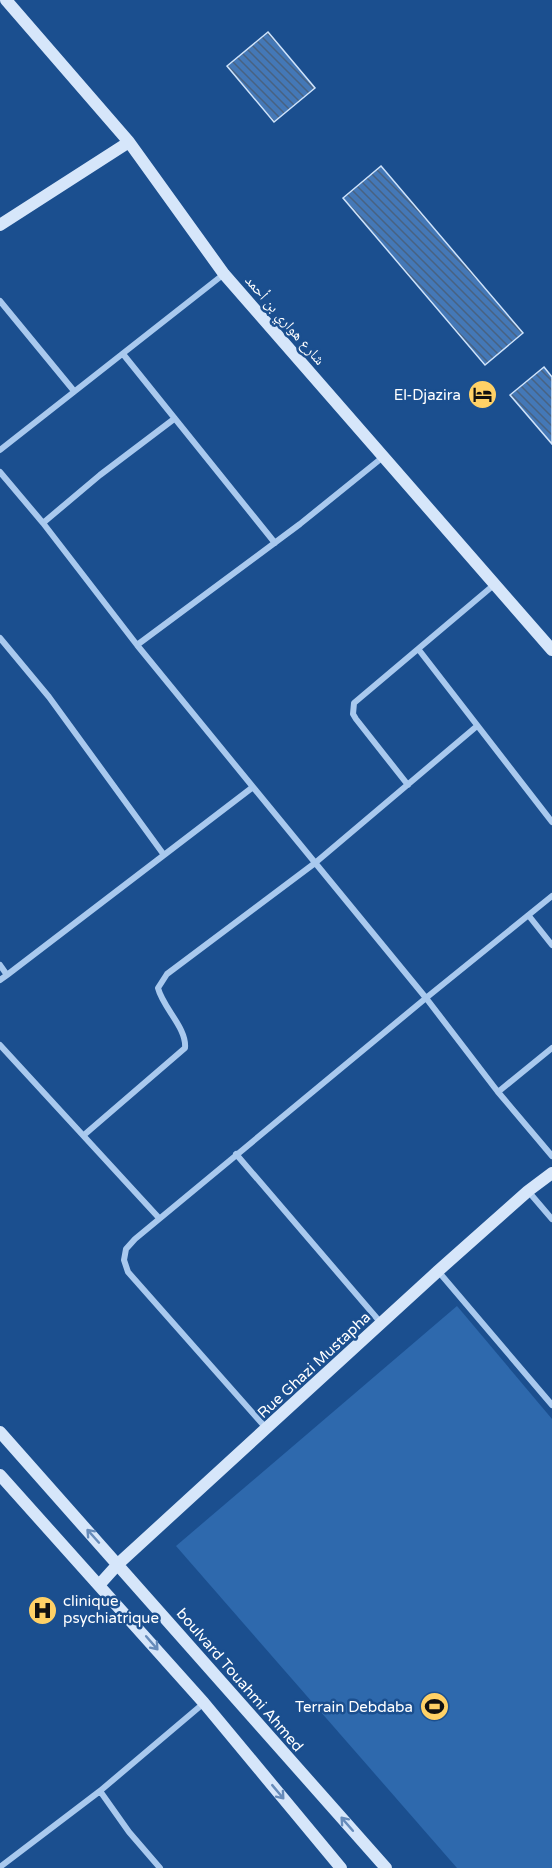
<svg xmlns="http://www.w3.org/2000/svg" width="552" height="1868" font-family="'Varela Round','Noto Naskh Arabic',sans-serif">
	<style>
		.pitch { fill: #2e69ad }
		.building { fill: url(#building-back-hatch); stroke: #cfe3fa; stroke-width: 1.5 }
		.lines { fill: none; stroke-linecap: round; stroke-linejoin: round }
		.street { stroke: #a9c9ee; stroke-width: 6 }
		.secondary { stroke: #d6e6fa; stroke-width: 12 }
		.oneway { stroke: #668bba }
		.labels { text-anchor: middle; stroke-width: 5; stroke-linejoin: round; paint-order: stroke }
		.street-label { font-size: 15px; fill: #fff; stroke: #1b4f8f }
		.poi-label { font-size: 15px; fill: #fff; stroke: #1b4f8f; text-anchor: end }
	</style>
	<defs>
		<pattern id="building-back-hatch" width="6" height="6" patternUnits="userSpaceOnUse" patternTransform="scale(1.5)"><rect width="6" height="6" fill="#4478b7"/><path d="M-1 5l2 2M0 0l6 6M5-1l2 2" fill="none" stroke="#486282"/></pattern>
	</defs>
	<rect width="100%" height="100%" fill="#1b4f8f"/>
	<path class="pitch" d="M457,1306L552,1419V1868H457L176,1546Z"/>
	<path class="building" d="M268,32L315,88L274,122L227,66Z
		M381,166L523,333L485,365L343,198Z
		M544,367L552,377V444L510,395Z"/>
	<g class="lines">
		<path class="street" d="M0,301L74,391
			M123,354L275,543
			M0,450L224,274
			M0,472L43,523L137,645L253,787L7,975L0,965
			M43,523L100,475L174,419
			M0,638L49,697L164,855
			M137,645L300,524L383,457
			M419,650L552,822
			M408,785L356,719L353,714L354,703L495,584
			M253,787L426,998L498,1092L552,1156
			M529,916L552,945
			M0,980L7,975
			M0,1045L159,1218
			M498,1092L552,1048
			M84,1135L185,1048C187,1028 163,1008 158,988L167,974L315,863L477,726
			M236,1154L381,1323
			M528,1191L552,1219
			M438,1271L552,1405
			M266,1428L128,1272L124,1260L126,1249L135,1239L426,998L552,896
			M100,1791L129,1832L160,1868
			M0,1867L100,1791L204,1703"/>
		<path class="secondary" d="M6,0L129,142L224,274L552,650
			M0,225L129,142
			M0,1432L386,1868
			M0,1475L204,1703L341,1868
			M100,1584L118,1564L438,1271L528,1191L552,1173"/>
	</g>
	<defs><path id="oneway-shaft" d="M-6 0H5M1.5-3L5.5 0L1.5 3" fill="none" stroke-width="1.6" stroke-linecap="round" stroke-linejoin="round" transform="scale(1.5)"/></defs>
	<g class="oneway">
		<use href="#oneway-shaft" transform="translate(93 1536) rotate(-132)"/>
		<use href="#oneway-shaft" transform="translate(152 1643) rotate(49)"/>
		<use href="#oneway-shaft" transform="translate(278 1792) rotate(50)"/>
		<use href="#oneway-shaft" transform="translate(347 1824) rotate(-131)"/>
	</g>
	<defs>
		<symbol id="hotel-disc" viewBox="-11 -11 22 22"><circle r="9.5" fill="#ffd166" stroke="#1b4f8f"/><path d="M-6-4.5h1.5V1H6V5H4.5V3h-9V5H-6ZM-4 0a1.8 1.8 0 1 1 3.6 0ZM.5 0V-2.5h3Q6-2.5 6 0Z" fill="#111"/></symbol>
		<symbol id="hospital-disc" viewBox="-11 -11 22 22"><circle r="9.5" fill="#ffd166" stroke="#1b4f8f"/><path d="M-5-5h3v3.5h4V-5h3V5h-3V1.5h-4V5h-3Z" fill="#111"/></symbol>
		<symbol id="stadium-disc" viewBox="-11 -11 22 22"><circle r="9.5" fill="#ffd166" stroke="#1b4f8f"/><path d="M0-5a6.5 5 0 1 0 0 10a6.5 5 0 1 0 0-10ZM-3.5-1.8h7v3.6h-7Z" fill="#111"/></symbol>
	</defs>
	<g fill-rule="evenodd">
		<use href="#hotel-disc" x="466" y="378" width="33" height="33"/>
		<use href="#hospital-disc" x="26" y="1594" width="33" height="33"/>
		<use href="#stadium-disc" x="418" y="1690" width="33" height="33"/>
	</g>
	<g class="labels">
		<g class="street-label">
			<text transform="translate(285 320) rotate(49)" y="5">شارع هواري بن أحمد</text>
			<text transform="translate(314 1365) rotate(-43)" y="5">Rue Ghazi Mustapha</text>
			<text transform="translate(240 1680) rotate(49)" y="5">boulvard Touahmi Ahmed</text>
		</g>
		<g class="poi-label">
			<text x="461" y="400">El-Djazira</text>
			<text x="63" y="1606" text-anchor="start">clinique<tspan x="63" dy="17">psychiatrique</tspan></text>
			<text x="413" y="1712">Terrain Debdaba</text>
		</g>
	</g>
</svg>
